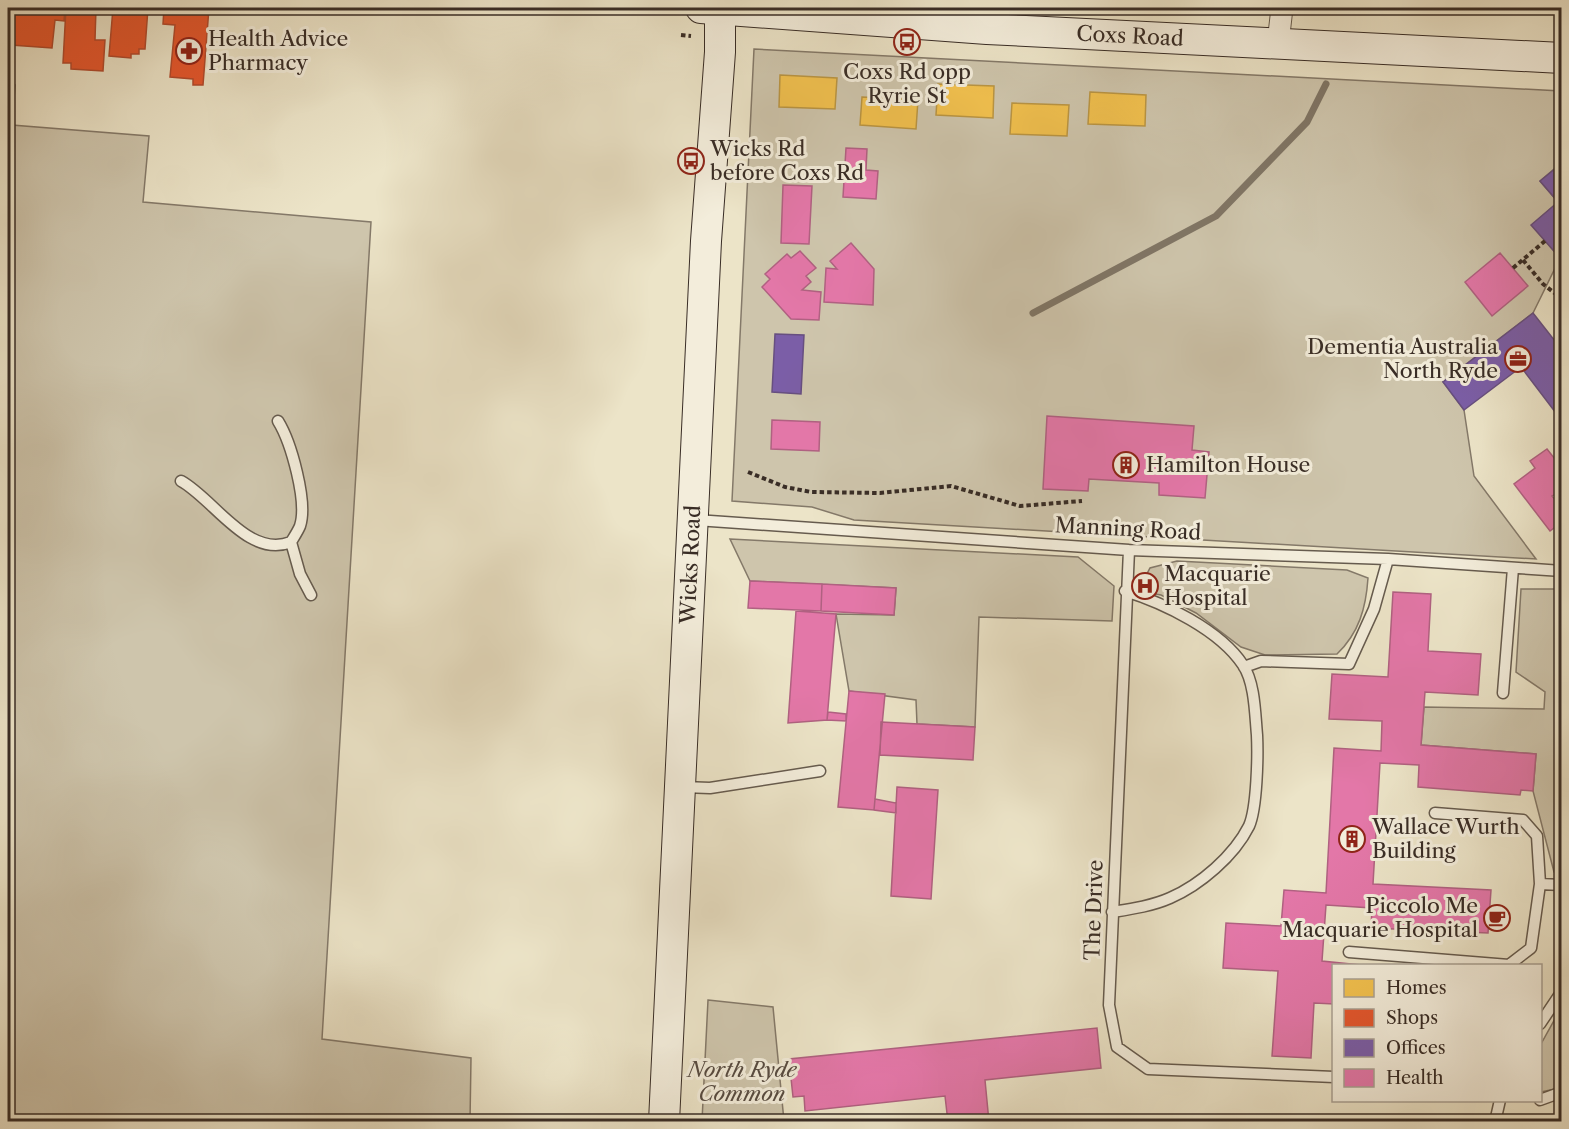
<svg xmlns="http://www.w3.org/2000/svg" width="1569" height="1129" font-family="'Libre Caslon Text',serif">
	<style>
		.green { fill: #cec5ac; stroke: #847969; stroke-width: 1.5 }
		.homes { fill: #f2c14e; stroke: #ba9542; stroke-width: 1.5 }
		.shops { fill: #e4572e; stroke: #b14a2c; stroke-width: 1.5 }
		.offices { fill: #7b5ea7; stroke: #674f80; stroke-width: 1.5 }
		.health { fill: #e377a8; stroke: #b06181; stroke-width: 1.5 }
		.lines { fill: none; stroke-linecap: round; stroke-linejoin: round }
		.stream { stroke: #807666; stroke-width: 7 }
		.lane-casing { stroke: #665b4e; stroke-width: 13 }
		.street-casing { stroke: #665b4e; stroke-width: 23 }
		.secondary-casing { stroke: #392d26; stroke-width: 32 }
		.path { stroke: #392d26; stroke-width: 4; stroke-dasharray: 4.5 3; stroke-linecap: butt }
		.lane { stroke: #f3eddb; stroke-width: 10 }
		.street { stroke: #f3eddb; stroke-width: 21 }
		.secondary { stroke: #f3eddb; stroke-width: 30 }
		.labels { text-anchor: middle; stroke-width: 6; stroke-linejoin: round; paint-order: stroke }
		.street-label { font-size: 21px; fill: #392d26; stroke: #f3eddb }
		.poi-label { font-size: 21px; fill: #392d26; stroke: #f3eddb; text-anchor: start }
		.park-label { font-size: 21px; font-style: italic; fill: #574b41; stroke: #f3eddb }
	</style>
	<rect width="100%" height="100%" fill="#ece4c8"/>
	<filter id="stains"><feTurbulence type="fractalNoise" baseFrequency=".00333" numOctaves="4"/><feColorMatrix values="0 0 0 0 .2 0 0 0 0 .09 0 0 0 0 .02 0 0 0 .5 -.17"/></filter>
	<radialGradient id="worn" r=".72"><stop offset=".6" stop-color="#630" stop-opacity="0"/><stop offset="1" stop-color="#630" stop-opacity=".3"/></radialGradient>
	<path class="green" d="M754,49L1561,91V163L1540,181L1558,202L1532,225L1560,258L1533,313L1443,382L1464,410L1474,476L1536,559L854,520L812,507L732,501Z
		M8,85H15L12,125L149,136L143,202L371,222L322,1039L471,1058L470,1121H8Z
		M730,539L1078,557L1114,586L1112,621L979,617L975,727L917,724L916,700L849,691L836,614L894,615L896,588L750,581Z
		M1177,561L1347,570L1368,578C1366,608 1359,633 1337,654L1265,655L1241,647L1196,613L1161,595L1144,592L1139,589L1150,568Z
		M1521,589H1561V872H1554L1533,791L1536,754L1421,745L1424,707L1544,709L1545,692L1516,672Z
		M708,1000L773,1007L784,1121H702Z
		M1561,1008V1077L1555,1089L1541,1092V1044Z"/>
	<path class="homes" d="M780,75L837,78L835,109L779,107Z
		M938,84L994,86L993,118L936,115Z
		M1090,92L1146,95L1145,126L1088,124Z
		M862,97L918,100L916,129L860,125Z
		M1012,103L1069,105L1067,136L1010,134Z"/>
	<path class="shops" d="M8,8H14L11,45H8Z
		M14,8H65L64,21L55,20L52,48L11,45Z
		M66,8H96L95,40H105L103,71L71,69V63H63Z
		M113,8H148L145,49H139V54H131V58L109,56Z
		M164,8H209L203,85H193V79L170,77L175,25L163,24Z"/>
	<path class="offices" d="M1562,163V256L1560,258L1531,225L1558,202L1540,181Z
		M1533,313L1562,350V421L1521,367L1464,410L1443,382Z
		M775,334L804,335L801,394L772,392Z"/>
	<path class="health" d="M846,148L867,149L866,170L878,171L876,199L843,197Z
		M783,185L812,186L809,244L781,243Z
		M851,243L874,269L873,305L824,302L826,268L837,269L830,261Z
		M800,251L816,268L806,276L811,282L802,290L821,292L819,320L791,319L762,287L770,279L765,274L787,254L791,258Z
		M1500,253L1528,286L1492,316L1465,282Z
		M1047,416L1194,426L1192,450L1209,452L1205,498L1159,495V483L1089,479L1088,491L1043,489Z
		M772,420L820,422L819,451L771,449Z
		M1547,449L1562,468V504L1554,495L1552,496L1562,508V522L1550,531L1514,484L1535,468L1530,461Z
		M750,581L822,584L821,611L748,608Z
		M822,584L896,588L894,615L821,611Z
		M1393,592L1431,594L1428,651L1481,654L1478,695L1425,692L1421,745L1536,754L1533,791L1521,790L1520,795L1418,787L1419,765L1380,763L1373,884L1491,890L1488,933L1371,928L1372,908L1326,905L1322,961L1371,966H1334V1004L1314,1003L1311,1058L1272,1056L1278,971L1223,968L1226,923L1281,926L1284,890L1326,893L1334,748L1381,751L1382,721L1329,719L1332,674L1388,677Z
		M796,611L836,614L827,720L788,723Z
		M849,691L885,694L874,810L838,807Z
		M828,712L846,714V721L827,720Z
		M881,722L975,727L973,760L880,755Z
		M897,787L938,790L931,899L891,896Z
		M875,799L896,803V813L874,810Z
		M1097,1028L1101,1068L985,1080L989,1122H948L945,1096L805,1111L804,1096L793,1097L789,1059Z"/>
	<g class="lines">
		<path class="stream" d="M1033,313L1216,216L1307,122L1326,84"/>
		<defs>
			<path id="lane" d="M181,481C214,499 248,559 291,542C294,537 298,531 300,526C308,502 291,442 278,421
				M696,520L1129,550L1388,559L1562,571
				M291,542L300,574L311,595
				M1129,550L1109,1005L1117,1047L1148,1069L1334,1077
				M1244,667L1261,661L1349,664L1374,609L1388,559
				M1503,693L1513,568
				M683,787L710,788L820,771
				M1435,813L1523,820L1537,836L1540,884
				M1112,912C1131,909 1152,906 1170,898C1200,885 1234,856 1249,826C1257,808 1258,756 1257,735C1255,714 1255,683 1243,665C1220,630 1164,603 1125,591
				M1349,952L1509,965L1531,948L1540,884L1562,885
				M1540,1024L1562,991
				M1540,1100L1562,1092
				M1495,1122L1500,1100"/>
			<path id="street" d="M987,29L989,8
				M1278,43L1282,8"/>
			<g id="secondary">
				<path id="s1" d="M701,8L987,29L1562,58"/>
				<path id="s2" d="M664,1122L706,241L720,52V8"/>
			</g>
		</defs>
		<use href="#lane" class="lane-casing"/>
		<use href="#street" class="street-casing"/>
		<use href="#secondary" class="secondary-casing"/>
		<path class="path" d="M681,35L691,36
			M1523,260L1543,284L1562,299
			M1513,268L1545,241
			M748,472L785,487L811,492L880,493L951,486L1020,506L1082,501"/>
		<use href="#lane" class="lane"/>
		<use href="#street" class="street"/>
		<use href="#secondary" class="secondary"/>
	</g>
	<defs>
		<symbol id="bus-ring" viewBox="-11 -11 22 22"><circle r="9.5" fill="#f3eddb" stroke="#8f2418" stroke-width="1.5"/><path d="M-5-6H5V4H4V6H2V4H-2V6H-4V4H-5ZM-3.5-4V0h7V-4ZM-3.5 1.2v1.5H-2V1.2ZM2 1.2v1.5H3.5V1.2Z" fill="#8f2418"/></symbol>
		<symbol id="pharmacy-ring" viewBox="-11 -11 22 22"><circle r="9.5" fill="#f3eddb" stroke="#8f2418" stroke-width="1.5"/><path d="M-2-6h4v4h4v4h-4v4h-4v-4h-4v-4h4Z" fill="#8f2418"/></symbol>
		<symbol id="office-ring" viewBox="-11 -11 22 22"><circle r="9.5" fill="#f3eddb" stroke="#8f2418" stroke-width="1.5"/><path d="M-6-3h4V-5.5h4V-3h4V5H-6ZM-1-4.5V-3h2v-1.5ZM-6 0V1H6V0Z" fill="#8f2418"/></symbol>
		<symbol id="building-ring" viewBox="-11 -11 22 22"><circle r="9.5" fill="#f3eddb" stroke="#8f2418" stroke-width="1.5"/><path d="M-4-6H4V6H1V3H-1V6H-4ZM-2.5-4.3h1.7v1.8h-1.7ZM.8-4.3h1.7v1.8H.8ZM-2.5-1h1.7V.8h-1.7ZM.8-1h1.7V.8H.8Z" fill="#8f2418"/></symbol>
		<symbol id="hospital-ring" viewBox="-11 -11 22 22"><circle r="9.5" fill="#f3eddb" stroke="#8f2418" stroke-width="1.5"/><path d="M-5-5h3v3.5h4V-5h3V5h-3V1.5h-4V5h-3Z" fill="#8f2418"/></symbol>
		<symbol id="cafe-ring" viewBox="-11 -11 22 22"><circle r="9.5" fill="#f3eddb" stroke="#8f2418" stroke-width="1.5"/><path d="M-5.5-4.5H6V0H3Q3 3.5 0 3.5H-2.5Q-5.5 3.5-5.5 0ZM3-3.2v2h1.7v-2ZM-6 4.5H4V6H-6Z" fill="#8f2418"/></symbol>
	</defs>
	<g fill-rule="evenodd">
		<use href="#bus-ring" x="892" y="27" width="30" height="30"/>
		<use href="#pharmacy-ring" x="174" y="36" width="30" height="30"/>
		<use href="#bus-ring" x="676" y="146" width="30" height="30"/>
		<use href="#office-ring" x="1503" y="344" width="30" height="30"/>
		<use href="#building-ring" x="1111" y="450" width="30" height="30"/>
		<use href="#hospital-ring" x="1130" y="571" width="30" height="30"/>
		<use href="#building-ring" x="1337" y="824" width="30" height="30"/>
		<use href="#cafe-ring" x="1482" y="903" width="30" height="30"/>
	</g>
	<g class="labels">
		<g class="street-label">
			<text dy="7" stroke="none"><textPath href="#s1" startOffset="430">Coxs Road</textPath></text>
			<text transform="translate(1128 529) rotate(3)" y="7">Manning Road</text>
			<text dy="7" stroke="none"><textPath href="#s2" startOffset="558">Wicks Road</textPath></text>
			<text transform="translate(1094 910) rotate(-88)" y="7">The Drive</text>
		</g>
		<g class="poi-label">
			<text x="208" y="46">Health Advice<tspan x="208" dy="24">Pharmacy</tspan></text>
			<text x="907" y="79" text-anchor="middle">Coxs Rd opp<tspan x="907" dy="24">Ryrie St</tspan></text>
			<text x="710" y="156">Wicks Rd<tspan x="710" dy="24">before Coxs Rd</tspan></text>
			<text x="1498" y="354" text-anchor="end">Dementia Australia<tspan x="1498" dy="24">North Ryde</tspan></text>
			<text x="1146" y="472">Hamilton House</text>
			<text x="1164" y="581">Macquarie<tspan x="1164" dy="24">Hospital</tspan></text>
			<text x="1372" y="834">Wallace Wurth<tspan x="1372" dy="24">Building</tspan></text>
			<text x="1478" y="913" text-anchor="end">Piccolo Me<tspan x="1478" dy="24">Macquarie Hospital</tspan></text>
		</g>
		<g class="park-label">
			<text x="742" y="1077">North Ryde<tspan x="742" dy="24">Common</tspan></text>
		</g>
	</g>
	<rect width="1569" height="1129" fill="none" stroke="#ece4c8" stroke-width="30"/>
	<rect x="9" y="9" width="1551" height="1111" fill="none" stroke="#392d26" stroke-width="3"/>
	<rect x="15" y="15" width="1539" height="1099" fill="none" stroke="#392d26" stroke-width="1.5"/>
	<rect x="1332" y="964" width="210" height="138" fill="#f3eddb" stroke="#a9a093" stroke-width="1.5"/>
	<rect x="1344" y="979" width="30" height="18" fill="#f2c14e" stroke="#a9a093" stroke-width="1.5"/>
	<text x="1386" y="994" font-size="18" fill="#392d26">Homes</text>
	<rect x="1344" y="1009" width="30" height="18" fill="#e4572e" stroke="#a9a093" stroke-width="1.5"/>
	<text x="1386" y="1024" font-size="18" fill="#392d26">Shops</text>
	<rect x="1344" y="1039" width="30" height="18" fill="#7b5ea7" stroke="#a9a093" stroke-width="1.5"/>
	<text x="1386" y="1054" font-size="18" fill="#392d26">Offices</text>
	<rect x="1344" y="1069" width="30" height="18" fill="#e377a8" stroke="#a9a093" stroke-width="1.5"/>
	<text x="1386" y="1084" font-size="18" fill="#392d26">Health</text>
	<rect width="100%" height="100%" filter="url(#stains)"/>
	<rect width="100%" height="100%" fill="url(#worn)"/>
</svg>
